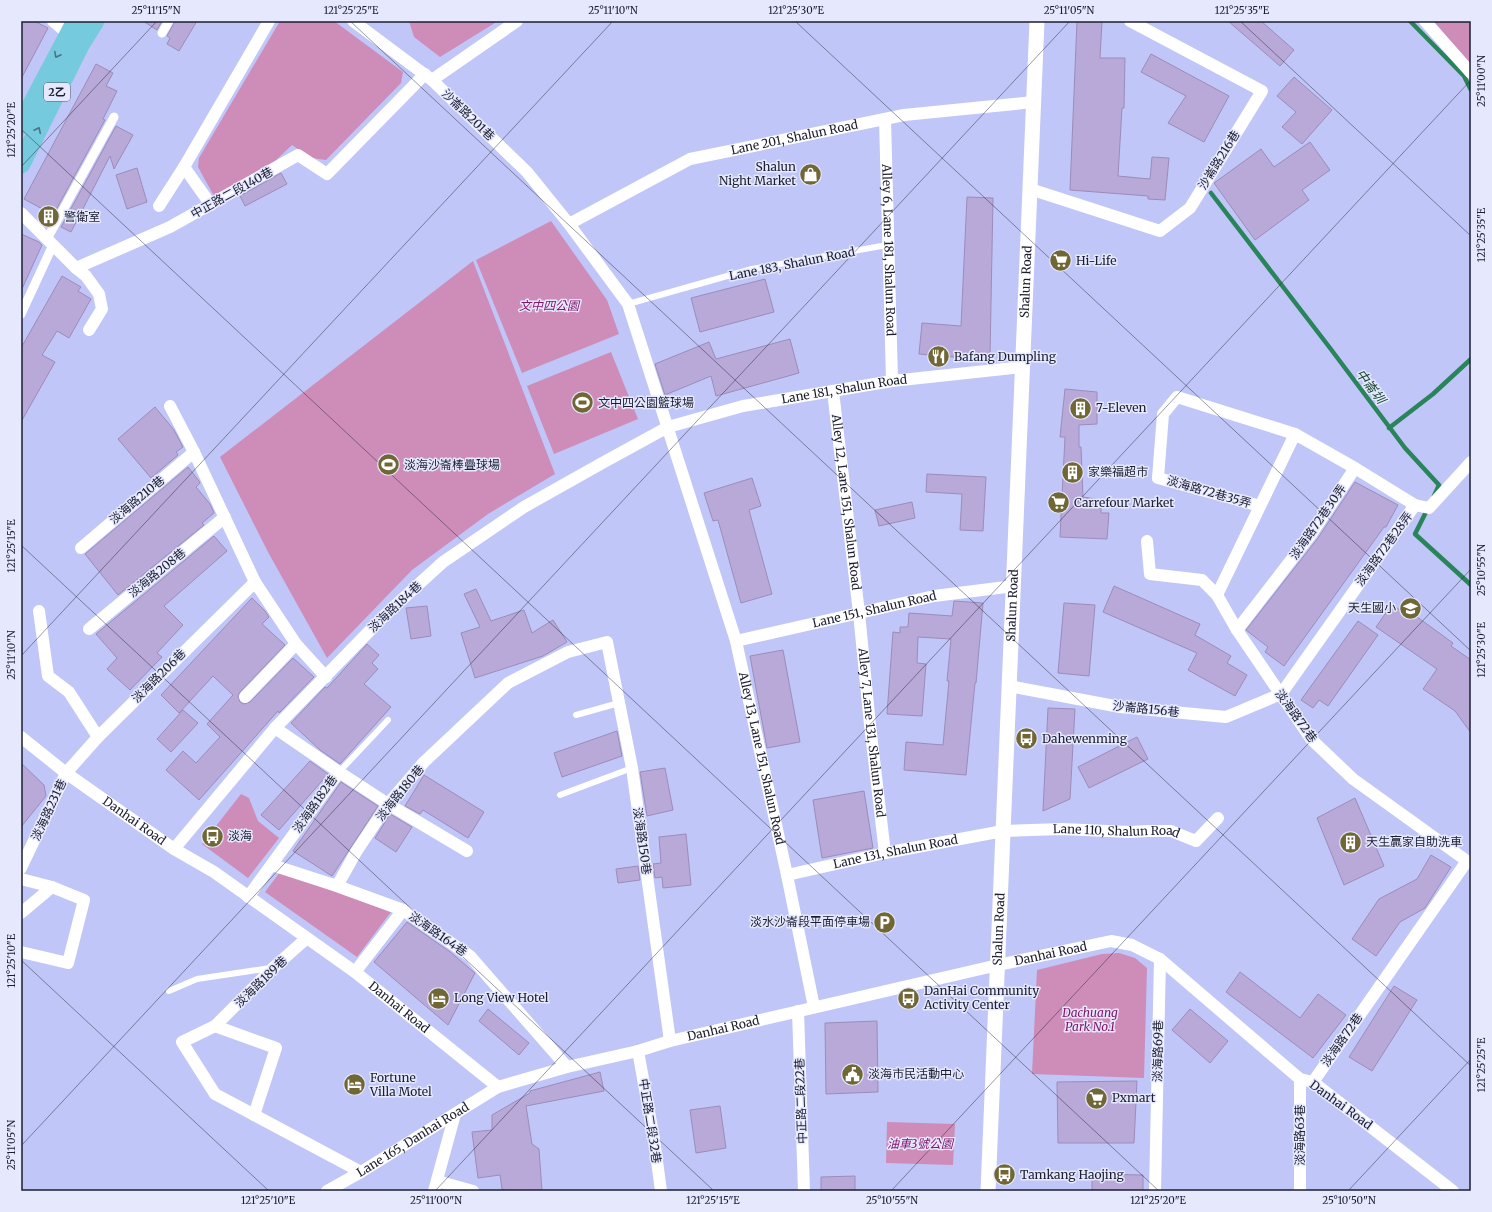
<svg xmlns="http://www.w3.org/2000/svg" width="1492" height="1212" font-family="Merriweather,'Noto Sans TC',serif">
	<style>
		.green { fill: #cd8db8 }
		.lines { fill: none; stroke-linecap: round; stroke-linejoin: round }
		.stream { stroke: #2a845b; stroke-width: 4.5 }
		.building { fill: #b8a9d9; stroke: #9b8cba }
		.service { stroke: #fff; stroke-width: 6 }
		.pedestrian { stroke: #fff; stroke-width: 9 }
		.minor { stroke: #fff; stroke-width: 12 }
		.tertiary { stroke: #fff; stroke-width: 15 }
		.primary { stroke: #76cadd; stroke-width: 19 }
		.oneway { stroke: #497486 }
		.ticks { fill: none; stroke: #1c1e30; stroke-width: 1; stroke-opacity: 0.45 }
		.labels { text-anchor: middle; stroke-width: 3; stroke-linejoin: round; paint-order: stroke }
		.shield { fill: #e6e9fe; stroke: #595b6e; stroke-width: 1 }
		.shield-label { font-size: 11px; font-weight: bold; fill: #1c1e30 }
		.street-label { font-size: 12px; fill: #1c1e30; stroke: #e6e9fe }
		.poi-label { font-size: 12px; fill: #1c1e30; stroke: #e6e9fe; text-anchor: start }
		.park-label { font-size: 12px; font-style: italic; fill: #82176a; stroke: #e6e9fe }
		.water-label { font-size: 13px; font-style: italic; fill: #184831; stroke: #e6e9fe }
		.neatline { fill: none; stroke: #1c1e30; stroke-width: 1.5 }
		.ticks-label { font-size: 10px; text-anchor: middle; fill: #1c1e30 }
	</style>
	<rect width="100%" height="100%" fill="#c0c6f7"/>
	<path class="green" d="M280,21H334L403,72L401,83L326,160L311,158L292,145L271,165L214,196L198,167L199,158Z
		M409,21H498L440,57L414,37Z
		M1433,21H1471V65L1437,25Z
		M551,221L607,300L619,334L522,373L476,260Z
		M473,261L555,474L488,514L412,570L327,658L268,552L220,457Z
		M611,352L638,419L554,454L527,386Z
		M241,794L249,798L258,821L279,838L248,878L202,844Z
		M280,872L391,912L357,957L265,892Z
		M1119,953L1135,958L1147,968L1144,1078L1032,1074L1037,970L1102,954Z
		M887,1122L955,1124L953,1165L886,1163Z"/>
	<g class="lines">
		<path class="stream" d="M1410,21L1464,76L1471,90
			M1211,193L1330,348L1405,448L1439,485L1434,496
			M1389,428L1433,394L1471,359
			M1428,508L1415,534L1471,585"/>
	</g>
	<path class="building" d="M21,21H34L48,28L21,79Z
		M143,21H162L157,30Z
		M175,21H197L179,51L167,44L170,38L167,36Z
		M1077,21H1102L1100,58H1125L1124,108H1122L1118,176L1150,179L1152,157L1169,158L1165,200L1148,199V196L1070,190Z
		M1228,21H1261L1294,50L1280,66Z
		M1151,54L1229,96L1204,142L1168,123L1186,96L1141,72Z
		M96,64L113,73L106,86L117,91L103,119L105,120L50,221L44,218L48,212L24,199Z
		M1294,77L1332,110L1302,144L1282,127L1296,112L1277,96Z
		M116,126L133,135L114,169L110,156L71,232L61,227Z
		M1310,142L1330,170L1302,190L1309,200L1255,240L1214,183L1261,149L1274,167Z
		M137,168L147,202L127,209L116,175Z
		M281,173L287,184L245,206L240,196Z
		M967,197L993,198L990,356L954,357L919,354L922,323L961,326Z
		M21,234L39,242L42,245L21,291Z
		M62,276L81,287L78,291L91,299L69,338L57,331L42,355L55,362L21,422V348Z
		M765,279L774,312L700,332L691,298Z
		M790,339L799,373L716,396L711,376L665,395L655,364L709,342L716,359Z
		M1065,389L1097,392V424L1079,425V447H1081L1083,497L1101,500V513H1109L1107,539L1060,537L1065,437H1060Z
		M155,407L174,430L183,447L176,452L178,455L151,478L118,439Z
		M188,467L199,481L200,483L196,487L210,504L214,513L202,523L204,525L118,595L85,554Z
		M927,474L986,477L983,531L960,530L962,494L926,492Z
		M752,478L761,506L749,510L772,594L741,603L718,520L713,521L704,493Z
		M1355,482L1398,505L1386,527H1384L1284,666L1265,652L1268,647L1246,630L1318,538Z
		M912,502L915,518L879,526L875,510Z
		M214,536L227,551L164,606L183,625L157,653L162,657L130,690L107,669L117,658L96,634Z
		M1114,586L1200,624L1195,635L1231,656L1227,663L1247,675L1235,696L1188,670L1197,653L1103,612Z
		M476,589L491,621L524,610L532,633L553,620L567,642L543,656L475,678L461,633L480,627L464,594Z
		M252,598L265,611L269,617L262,624L285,645L240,692L238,696L240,702L244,704L250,702L293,658L314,677L279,713L278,711L199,800L166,770L183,751L196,763L220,737L207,724L233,695L213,676L179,713L161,695Z
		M954,601L983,603L976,683H975L966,775L904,770L906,742L943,745L949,681H947L951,639L918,637L917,663L926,664L922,716L887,714L893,632L900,633V627H908L909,613L952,616Z
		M1064,603L1095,605L1089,676L1058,673Z
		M1392,604L1406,615L1409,611L1453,643L1451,646L1471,660V733L1455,711L1423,689L1437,669L1376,627Z
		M427,606L431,636L411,639L406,608Z
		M1358,621L1378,635L1328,706L1319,700L1313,708L1301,700Z
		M367,644L379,655L372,663L378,669L364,684L391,707L340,764L320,750L291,723L325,687L327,688Z
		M783,650L800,742L767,748L750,656Z
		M1048,708L1075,709L1070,799L1043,811Z
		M183,710L198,723L171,752L157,739Z
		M617,731L622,756L562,777L554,753Z
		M1137,737L1148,759L1089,788L1078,767Z
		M310,761L328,774L279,830L261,815Z
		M21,763L44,785L46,796L21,827Z
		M665,768L673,810L647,816L640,772Z
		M424,775L484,812L468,838L423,810L420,814L405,806Z
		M341,782L378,806L332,876L293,851Z
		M864,791L873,848L822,858L813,800Z
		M1355,798L1384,866L1344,885L1317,818Z
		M390,814L412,827L396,852L375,838Z
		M686,834L691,885L663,888L662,877L655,878L653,864L661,863L659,837Z
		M1431,855L1451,867L1425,908L1400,922L1376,956L1352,939L1379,899L1417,879Z
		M638,866L640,880L618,883L616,869Z
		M407,922L449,951L475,973L448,1025L374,962Z
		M1240,972L1300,1018L1318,994L1346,1015L1313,1058L1226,992Z
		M1394,986L1417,1000L1372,1071L1349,1057Z
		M488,1009L529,1043L519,1055L479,1021Z
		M1190,1009L1228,1041L1210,1063L1172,1030Z
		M877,1021L878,1092L826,1094L825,1023Z
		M600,1072L604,1091L526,1106L532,1144L539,1149L542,1191H509L502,1189L500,1175L478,1178L472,1132L492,1130V1115L530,1093V1091Z
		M1137,1081L1134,1143H1058L1057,1082Z
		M720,1106L726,1148L696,1153L690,1110Z
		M1092,1174L1143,1175V1191H1092Z
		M855,1176V1191H821V1177Z"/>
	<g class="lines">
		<path class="service" d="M628,304L752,269L887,245
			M576,715L619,703
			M339,772L388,720
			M560,795L632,768
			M169,991L197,979L270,968"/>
		<path class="pedestrian" d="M162,33L169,21
			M47,239L114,117
			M21,314L53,245"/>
		<g class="minor">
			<path d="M53,21L74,39"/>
			<path id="s1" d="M353,21L432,80L527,172L569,224L628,304L736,641L787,875L814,1007"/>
			<path d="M1425,21L1471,73"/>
			<path d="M432,80L517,21"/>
			<path id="s2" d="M885,119L892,381"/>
			<path d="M184,167L211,205"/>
			<path d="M1030,189L1160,231L1190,208L1262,91L1130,21"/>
			<path d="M159,206L184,167L269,21"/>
			<path d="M21,213L76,268L170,227L298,155L327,174L425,74"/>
			<path id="s3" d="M569,224L690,159L904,115L1034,102"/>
			<path d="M76,268L86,276L99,294L102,309L89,330"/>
			<path id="s4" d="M833,391L859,613L870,725L885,853"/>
			<path d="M170,406L194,452L255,582L296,644L326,677"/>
			<path d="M1355,468L1415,505"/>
			<path d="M1260,506L1158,478L1163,414L1177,397L1295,434L1217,595L1237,630L1311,739L1353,779L1467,861L1313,1082"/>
			<path d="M1147,541L1150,574L1202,580L1217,595"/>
			<path d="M81,548L194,452"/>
			<path d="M39,611L48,676L69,692L98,737"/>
			<path d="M89,629L225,517"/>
			<path d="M1237,630L1312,533L1355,468L1295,434"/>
			<path id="s5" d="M736,641L934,596L1014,586"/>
			<path d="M1009,686L1120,707L1226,717L1281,694L1415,505L1429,508L1471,462"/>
			<path d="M245,697L296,644"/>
			<path id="s6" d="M21,737L66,773L174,849L214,872L355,972L498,1087"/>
			<path d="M339,772L388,804L467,851"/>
			<path id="s7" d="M174,849L275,728L386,614L443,562L524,507L604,462L668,427L743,406L892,381L1023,367"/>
			<path d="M272,865L337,886"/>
			<path d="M21,868L66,773L98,737L255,582"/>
			<path id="s8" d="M787,875L885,853L1003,831L1062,829L1130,832L1148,831H1171L1196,841L1218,818"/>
			<path d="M21,879L52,887L84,900L68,963L21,952"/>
			<path d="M248,897L339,772L275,728"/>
			<path d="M403,910L470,956L567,1067"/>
			<path d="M21,913L52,887"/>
			<path d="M355,972L403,910L337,886L356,852L388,804L424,762L508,683L568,652L607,642L632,768L670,1041"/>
			<path d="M798,1011L804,1191"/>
			<path d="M215,1026L182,1042L215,1094L361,1172"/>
			<path d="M638,1051L654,1139L661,1191"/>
			<path d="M1300,1079V1191"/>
			<path d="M254,1115L276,1048L215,1026L273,968L307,938"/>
			<path d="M437,1181L473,1191"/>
			<path id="s9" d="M327,1191L361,1172L498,1087L567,1067L638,1051L670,1041L998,965L1111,941L1132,945L1160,959L1300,1079L1313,1082L1453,1191"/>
			<path d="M434,1191L455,1114"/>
			<path d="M1155,1191L1160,959"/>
		</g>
		<path class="tertiary" id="s10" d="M988,1191L1037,21"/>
		<path class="primary" d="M21,125L76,21
			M21,164L80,45L95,21"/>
	</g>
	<defs><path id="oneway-chevron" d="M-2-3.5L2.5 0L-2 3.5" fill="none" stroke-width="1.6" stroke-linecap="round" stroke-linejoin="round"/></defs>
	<g class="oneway">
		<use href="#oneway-chevron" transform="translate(57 55) rotate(117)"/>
		<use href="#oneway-chevron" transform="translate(38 130) rotate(-64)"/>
	</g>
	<path class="ticks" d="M350,21L1471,1066M795,21L1471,651M1240,21L1471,236M21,129L1159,1191M21,167L157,21M21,545L714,1191M21,656L613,21M21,960L269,1191M21,1146L1070,21M435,1191L1471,80M891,1191L1471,569M1348,1191L1471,1059"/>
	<defs>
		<symbol id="shop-disc" viewBox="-11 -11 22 22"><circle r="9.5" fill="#706734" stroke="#e6e9fe"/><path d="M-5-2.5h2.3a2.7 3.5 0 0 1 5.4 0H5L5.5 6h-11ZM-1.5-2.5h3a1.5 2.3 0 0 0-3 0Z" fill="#fff"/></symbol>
		<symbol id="building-disc" viewBox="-11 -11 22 22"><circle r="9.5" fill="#706734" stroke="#e6e9fe"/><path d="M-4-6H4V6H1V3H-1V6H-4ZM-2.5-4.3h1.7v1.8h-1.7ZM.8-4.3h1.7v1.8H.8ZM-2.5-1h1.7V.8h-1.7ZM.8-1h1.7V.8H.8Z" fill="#fff"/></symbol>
		<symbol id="supermarket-disc" viewBox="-11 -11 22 22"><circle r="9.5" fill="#706734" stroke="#e6e9fe"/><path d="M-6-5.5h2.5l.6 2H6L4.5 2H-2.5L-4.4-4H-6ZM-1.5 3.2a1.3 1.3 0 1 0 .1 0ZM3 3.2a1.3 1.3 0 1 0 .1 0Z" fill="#fff"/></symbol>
		<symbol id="restaurant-disc" viewBox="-11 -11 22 22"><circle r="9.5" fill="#706734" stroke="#e6e9fe"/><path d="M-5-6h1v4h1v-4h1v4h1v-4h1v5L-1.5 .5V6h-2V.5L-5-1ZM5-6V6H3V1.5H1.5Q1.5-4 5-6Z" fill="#fff"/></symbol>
		<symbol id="stadium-disc" viewBox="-11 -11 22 22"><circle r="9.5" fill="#706734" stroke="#e6e9fe"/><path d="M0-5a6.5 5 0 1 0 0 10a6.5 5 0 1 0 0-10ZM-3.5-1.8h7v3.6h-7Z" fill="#fff"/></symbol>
		<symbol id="school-disc" viewBox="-11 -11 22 22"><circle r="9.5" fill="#706734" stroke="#e6e9fe"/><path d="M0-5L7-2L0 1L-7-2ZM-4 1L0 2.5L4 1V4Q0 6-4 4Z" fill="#fff"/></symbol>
		<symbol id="bus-disc" viewBox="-11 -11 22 22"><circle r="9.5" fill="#706734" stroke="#e6e9fe"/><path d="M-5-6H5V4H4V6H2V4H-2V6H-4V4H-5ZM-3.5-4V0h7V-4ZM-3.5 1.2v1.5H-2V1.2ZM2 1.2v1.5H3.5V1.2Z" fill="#fff"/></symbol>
		<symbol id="parking-disc" viewBox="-11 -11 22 22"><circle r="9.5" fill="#706734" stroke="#e6e9fe"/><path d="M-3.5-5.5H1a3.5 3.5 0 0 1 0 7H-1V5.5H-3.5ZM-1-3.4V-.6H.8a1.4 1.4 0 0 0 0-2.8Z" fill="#fff"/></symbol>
		<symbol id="hotel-disc" viewBox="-11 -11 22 22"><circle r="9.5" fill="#706734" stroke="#e6e9fe"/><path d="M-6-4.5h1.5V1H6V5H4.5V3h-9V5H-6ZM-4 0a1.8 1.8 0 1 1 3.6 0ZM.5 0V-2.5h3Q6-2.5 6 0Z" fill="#fff"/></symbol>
		<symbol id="civic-disc" viewBox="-11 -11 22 22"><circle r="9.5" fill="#706734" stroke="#e6e9fe"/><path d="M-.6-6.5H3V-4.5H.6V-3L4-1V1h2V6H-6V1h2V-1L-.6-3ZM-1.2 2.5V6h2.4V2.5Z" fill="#fff"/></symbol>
	</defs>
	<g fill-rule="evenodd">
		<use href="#shop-disc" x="798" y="162" width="25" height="25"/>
		<use href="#building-disc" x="36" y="204" width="25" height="25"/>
		<use href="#supermarket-disc" x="1048" y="248" width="25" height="25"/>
		<use href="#restaurant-disc" x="926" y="344" width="25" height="25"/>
		<use href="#stadium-disc" x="570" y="390" width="25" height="25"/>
		<use href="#building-disc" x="1068" y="396" width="25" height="25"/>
		<use href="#stadium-disc" x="376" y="452" width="25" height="25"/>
		<use href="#building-disc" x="1060" y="460" width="25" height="25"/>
		<use href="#supermarket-disc" x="1046" y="490" width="25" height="25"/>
		<use href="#school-disc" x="1398" y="596" width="25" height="25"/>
		<use href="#bus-disc" x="1014" y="726" width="25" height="25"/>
		<use href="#bus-disc" x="200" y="824" width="25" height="25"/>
		<use href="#building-disc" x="1338" y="830" width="25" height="25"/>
		<use href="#parking-disc" x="872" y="910" width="25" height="25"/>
		<use href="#hotel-disc" x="426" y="986" width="25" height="25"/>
		<use href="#bus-disc" x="896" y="986" width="25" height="25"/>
		<use href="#civic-disc" x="840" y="1062" width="25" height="25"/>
		<use href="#hotel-disc" x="342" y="1072" width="25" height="25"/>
		<use href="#supermarket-disc" x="1084" y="1086" width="25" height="25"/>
		<use href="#bus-disc" x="992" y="1162" width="25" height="25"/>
	</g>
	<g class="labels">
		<rect class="shield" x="44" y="83" width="26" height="18" rx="3"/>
		<g class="shield-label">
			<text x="57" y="96">2乙</text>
		</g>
		<g class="street-label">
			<text transform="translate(468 115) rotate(44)" y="4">沙崙路201巷</text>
			<text dy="4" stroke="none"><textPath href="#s3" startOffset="244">Lane 201, Shalun Road</textPath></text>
			<text transform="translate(1219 160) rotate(-58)" y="4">沙崙路216巷</text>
			<text transform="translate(232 193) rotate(-29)" y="4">中正路二段140巷</text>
			<text dy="4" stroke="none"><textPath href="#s2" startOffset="131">Alley 6, Lane 181, Shalun Road</textPath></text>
			<text transform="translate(792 264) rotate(-11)" y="4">Lane 183, Shalun Road</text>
			<text dy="4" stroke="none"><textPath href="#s10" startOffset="910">Shalun Road</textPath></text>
			<text dy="4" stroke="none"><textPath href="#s7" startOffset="837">Lane 181, Shalun Road</textPath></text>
			<text transform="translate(1209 492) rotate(16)" y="4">淡海路72巷35弄</text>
			<text transform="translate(137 500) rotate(-40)" y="4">淡海路210巷</text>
			<text dy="4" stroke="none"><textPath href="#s4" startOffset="112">Alley 12, Lane 151, Shalun Road</textPath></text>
			<text transform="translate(1318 522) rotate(-55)" y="4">淡海路72巷30弄</text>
			<text transform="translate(1384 549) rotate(-54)" y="4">淡海路72巷28弄</text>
			<text transform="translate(157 573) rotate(-39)" y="4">淡海路208巷</text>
			<text dy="4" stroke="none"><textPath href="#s10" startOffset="586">Shalun Road</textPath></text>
			<text transform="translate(395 607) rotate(-43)" y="4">淡海路184巷</text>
			<text dy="4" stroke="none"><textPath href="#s5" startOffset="142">Lane 151, Shalun Road</textPath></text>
			<text transform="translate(159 676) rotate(-45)" y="4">淡海路206巷</text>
			<text transform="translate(1146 709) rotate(6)" y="4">沙崙路156巷</text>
			<text transform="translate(1296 716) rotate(54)" y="4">淡海路72巷</text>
			<text dy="4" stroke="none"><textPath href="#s4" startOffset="344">Alley 7, Lane 131, Shalun Road</textPath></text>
			<text dy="4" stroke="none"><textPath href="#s1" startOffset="871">Alley 13, Lane 151, Shalun Road</textPath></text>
			<text transform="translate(400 793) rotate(-51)" y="4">淡海路180巷</text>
			<text transform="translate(315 804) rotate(-55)" y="4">淡海路182巷</text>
			<text transform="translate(49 810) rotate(-65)" y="4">淡海路231巷</text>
			<text dy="4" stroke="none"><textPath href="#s6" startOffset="141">Danhai Road</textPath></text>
			<text dy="4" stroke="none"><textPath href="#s8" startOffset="334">Lane 110, Shalun Road</textPath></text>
			<text transform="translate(642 841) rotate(82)" y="4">淡海路150巷</text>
			<text dy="4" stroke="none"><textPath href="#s8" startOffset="111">Lane 131, Shalun Road</textPath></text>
			<text dy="4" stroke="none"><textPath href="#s10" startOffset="262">Shalun Road</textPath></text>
			<text transform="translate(438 934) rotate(35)" y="4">淡海路164巷</text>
			<text dy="4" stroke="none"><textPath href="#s9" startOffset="769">Danhai Road</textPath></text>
			<text transform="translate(261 982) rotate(-44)" y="4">淡海路189巷</text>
			<text dy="4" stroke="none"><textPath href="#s6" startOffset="465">Danhai Road</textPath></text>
			<text dy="4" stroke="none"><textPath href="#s9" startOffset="433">Danhai Road</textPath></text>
			<text transform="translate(1342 1040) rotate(-55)" y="4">淡海路72巷</text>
			<text transform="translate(1158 1051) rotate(-89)" y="4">淡海路69巷</text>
			<text transform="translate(801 1101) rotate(-92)" y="4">中正路二段22巷</text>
			<text transform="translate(1341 1105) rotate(36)" y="4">Danhai Road</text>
			<text transform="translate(650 1121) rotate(81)" y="4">中正路二段32巷</text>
			<text transform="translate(1300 1135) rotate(-90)" y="4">淡海路63巷</text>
			<text dy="4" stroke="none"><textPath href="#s9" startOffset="100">Lane 165, Danhai Road</textPath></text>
		</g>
		<g class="poi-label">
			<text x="796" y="171" text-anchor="end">Shalun<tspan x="796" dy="14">Night Market</tspan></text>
			<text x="64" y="221">警衛室</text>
			<text x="1076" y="265">Hi-Life</text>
			<text x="954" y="361">Bafang Dumpling</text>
			<text x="598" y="407">文中四公園籃球場</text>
			<text x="1096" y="412">7-Eleven</text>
			<text x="404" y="469">淡海沙崙棒疊球場</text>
			<text x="1088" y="476">家樂福超市</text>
			<text x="1074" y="507">Carrefour Market</text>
			<text x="1396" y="612" text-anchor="end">天生國小</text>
			<text x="1042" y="743">Dahewenming</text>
			<text x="228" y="840">淡海</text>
			<text x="1366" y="846">天生贏家自助洗車</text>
			<text x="870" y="926" text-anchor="end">淡水沙崙段平面停車場</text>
			<text x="924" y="995">DanHai Community<tspan x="924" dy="14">Activity Center</tspan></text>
			<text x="454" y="1002">Long View Hotel</text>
			<text x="868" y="1078">淡海市民活動中心</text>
			<text x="370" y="1082">Fortune<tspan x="370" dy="14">Villa Motel</tspan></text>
			<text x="1112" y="1102">Pxmart</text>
			<text x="1020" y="1179">Tamkang Haojing</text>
		</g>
		<g class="park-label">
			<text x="549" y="310">文中四公園</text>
			<text x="1090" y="1017">Dachuang<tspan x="1090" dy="14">Park No.1</tspan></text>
			<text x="920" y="1148">油車3號公園</text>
		</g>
		<g class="water-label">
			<text transform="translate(1371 386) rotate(53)" y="5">中崙圳</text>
		</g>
	</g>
	<rect width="1492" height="1212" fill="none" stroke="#e6e9fe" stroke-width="44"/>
	<rect x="22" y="22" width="1448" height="1168" class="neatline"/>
	<g class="ticks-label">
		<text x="156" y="14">25°11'15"N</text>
		<text x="351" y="14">121°25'25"E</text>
		<text x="613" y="14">25°11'10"N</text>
		<text x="796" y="14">121°25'30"E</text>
		<text x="1069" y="14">25°11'05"N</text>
		<text x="1242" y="14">121°25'35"E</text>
		<text transform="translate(1481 81) rotate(-90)" y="4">25°11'00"N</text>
		<text transform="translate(11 130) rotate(-90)" y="4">121°25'20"E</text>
		<text transform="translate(1481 235) rotate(-90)" y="4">121°25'35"E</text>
		<text transform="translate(11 546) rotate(-90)" y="4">121°25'15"E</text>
		<text transform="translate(1481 570) rotate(-90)" y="4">25°10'55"N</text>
		<text transform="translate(1481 650) rotate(-90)" y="4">121°25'30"E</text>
		<text transform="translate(11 655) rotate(-90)" y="4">25°11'10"N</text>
		<text transform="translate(11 961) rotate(-90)" y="4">121°25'10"E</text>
		<text transform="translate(1481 1065) rotate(-90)" y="4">121°25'25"E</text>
		<text transform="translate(11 1145) rotate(-90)" y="4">25°11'05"N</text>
		<text x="268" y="1204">121°25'10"E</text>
		<text x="436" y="1204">25°11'00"N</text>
		<text x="713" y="1204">121°25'15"E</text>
		<text x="892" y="1204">25°10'55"N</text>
		<text x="1158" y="1204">121°25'20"E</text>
		<text x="1349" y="1204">25°10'50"N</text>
	</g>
</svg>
